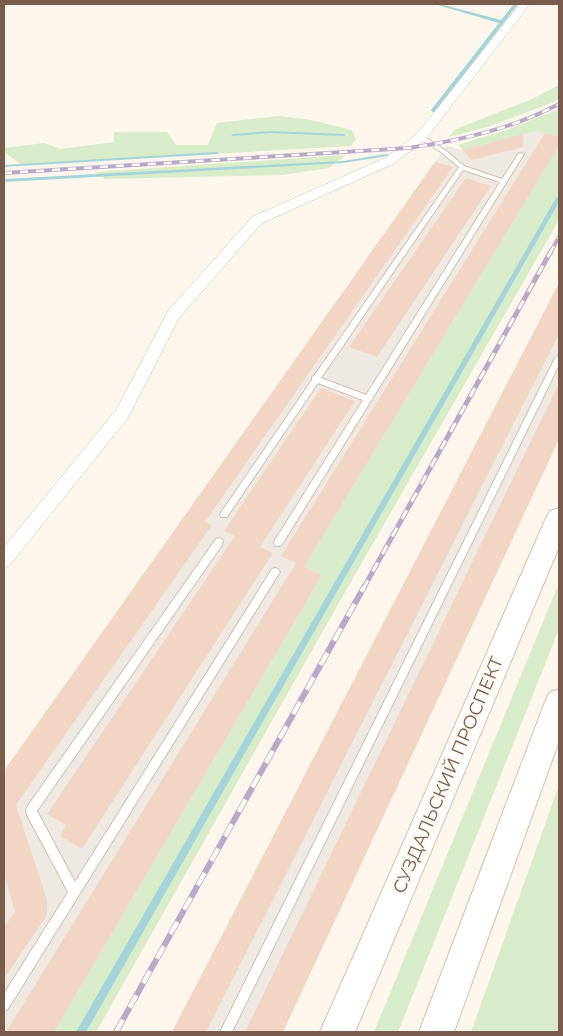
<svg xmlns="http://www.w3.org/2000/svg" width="563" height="1036" font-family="Montserrat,sans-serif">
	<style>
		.industrial { fill: #efe9e4 }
		.green { fill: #d8ecc9 }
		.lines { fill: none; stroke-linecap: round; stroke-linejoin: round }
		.stream { fill: #a5d3da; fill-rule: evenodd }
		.building { fill: #f3d5c3 }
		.service-casing { stroke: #d1beb0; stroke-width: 2 }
		.minor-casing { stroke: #d1beb0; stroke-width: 1 }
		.secondary-casing { stroke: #d6c0b0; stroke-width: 2 }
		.service { fill: #fff; fill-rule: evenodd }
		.minor { fill: #fff; fill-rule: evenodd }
		.secondary { fill: #fff; fill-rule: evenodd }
		.rail-far2-casing { stroke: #b9a8c9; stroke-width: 4 }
		.rail-far1-casing { stroke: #b9a8c9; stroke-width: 5 }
		.rail-casing { stroke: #b9a8c9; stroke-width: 6 }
		.rail-far2 { stroke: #fffaf3; stroke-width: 2.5; stroke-dasharray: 8; stroke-linecap: butt }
		.rail-far1 { stroke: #fffaf3; stroke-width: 3; stroke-dasharray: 10; stroke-linecap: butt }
		.rail { stroke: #fffaf3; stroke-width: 4.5; stroke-dasharray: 14; stroke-linecap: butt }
		.labels { text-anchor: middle; stroke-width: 5; stroke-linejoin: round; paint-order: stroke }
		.near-street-label { font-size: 18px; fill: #7a5c4d; stroke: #fffaf3 }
	</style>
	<rect width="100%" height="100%" fill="#fdf6ec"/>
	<path class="industrial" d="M537,131L559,136V146L305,567L322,575L54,1032H4V771L443,151L447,146L463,150Z
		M559,283V439L283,1032H172Z"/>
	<path class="green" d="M559,85V99L552,103L487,127L449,137L454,130L534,98Z
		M559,109V136L537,131L463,150L458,145L512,128Z
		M279,116L311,120L352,130L356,139L351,146L22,165L4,152V148L44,143L60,149L114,142V132H167L176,145H208L217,123Z
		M559,146V220L349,585L96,1032H54L322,575L304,567Z
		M346,155L329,168L282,175L105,179L95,172Z
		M559,583V629L398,1032H374Z
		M559,785V1027L558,1032H471Z"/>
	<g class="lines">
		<path class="stream" d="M434,4H440L501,20L514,4H518L435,112H433L431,111V110L499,23Z
			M270,131L344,134L346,135L344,136L270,133L233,136L231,135L233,134Z
			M216,152H218V154L4,167V165Z
			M386,154H388V156L343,163L4,182V179L343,161Z
			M559,196V202L86,1032H76L556,198Z"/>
	</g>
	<path class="building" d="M545,133L559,136V146L304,567L322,575L54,1032H6L296,563L281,556Z
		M523,134V147L471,160L463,150Z
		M435,162L453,167L205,522L212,525L16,805L47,900V915L4,979V928L15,911L4,875V771Z
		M466,178L491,186L377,357L349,347Z
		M559,283V334L206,1032H172Z
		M559,383V439L283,1032H245Z
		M321,388L355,401L260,547L273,553L82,849L60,836L66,825L47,814L235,536L224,531Z"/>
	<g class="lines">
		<defs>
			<path id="service" d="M419,136H423L445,150L464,166L502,179L519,153L524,154L281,546H275L274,543L275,540L363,400L318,383L227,517H221L220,514L312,380V377L314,376L459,167L441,152L419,138ZM463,170L500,182L366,395L321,378Z
				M559,355V365L232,1032H220L555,358Z
				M219,538L222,539L223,542L222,545L37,811L75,882L272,569L275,568L278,569L280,572L8,1009L4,1011V994L68,892L27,815L26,811L27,807L216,539Z"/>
			<path id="minor" d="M520,4H530L425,140L393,164L262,223L179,318L128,418L10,565L4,568V547L116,410L168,311L252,217L385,158L417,134Z"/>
			<path id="secondary" d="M559,508V547L355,1032H320L546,518L550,511Z
				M559,689V741L454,1032H419L545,702L549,693Z"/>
		</defs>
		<use href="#service" class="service-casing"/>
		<use href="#minor" class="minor-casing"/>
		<use href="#secondary" class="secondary-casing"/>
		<use href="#service" class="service"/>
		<use href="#minor" class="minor"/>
		<use href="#secondary" class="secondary"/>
		<defs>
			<path id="rail-far2" d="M4,173L409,148C461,140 512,129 559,104
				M550,253L559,237"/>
			<path id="rail-far1" d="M363,589L551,251"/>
			<path id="rail" d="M116,1032L364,587"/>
		</defs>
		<use href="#rail-far2" class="rail-far2-casing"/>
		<use href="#rail-far1" class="rail-far1-casing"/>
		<use href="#rail" class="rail-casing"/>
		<use href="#rail-far2" class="rail-far2"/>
		<use href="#rail-far1" class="rail-far1"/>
		<use href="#rail" class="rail"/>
	</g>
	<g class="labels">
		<g class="near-street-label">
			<text transform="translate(448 775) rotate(-67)" y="6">СУЗДАЛЬСКИЙ ПРОСПЕКТ</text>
		</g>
	</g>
	<rect width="563" height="1036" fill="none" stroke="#7a5c4d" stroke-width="10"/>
</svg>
